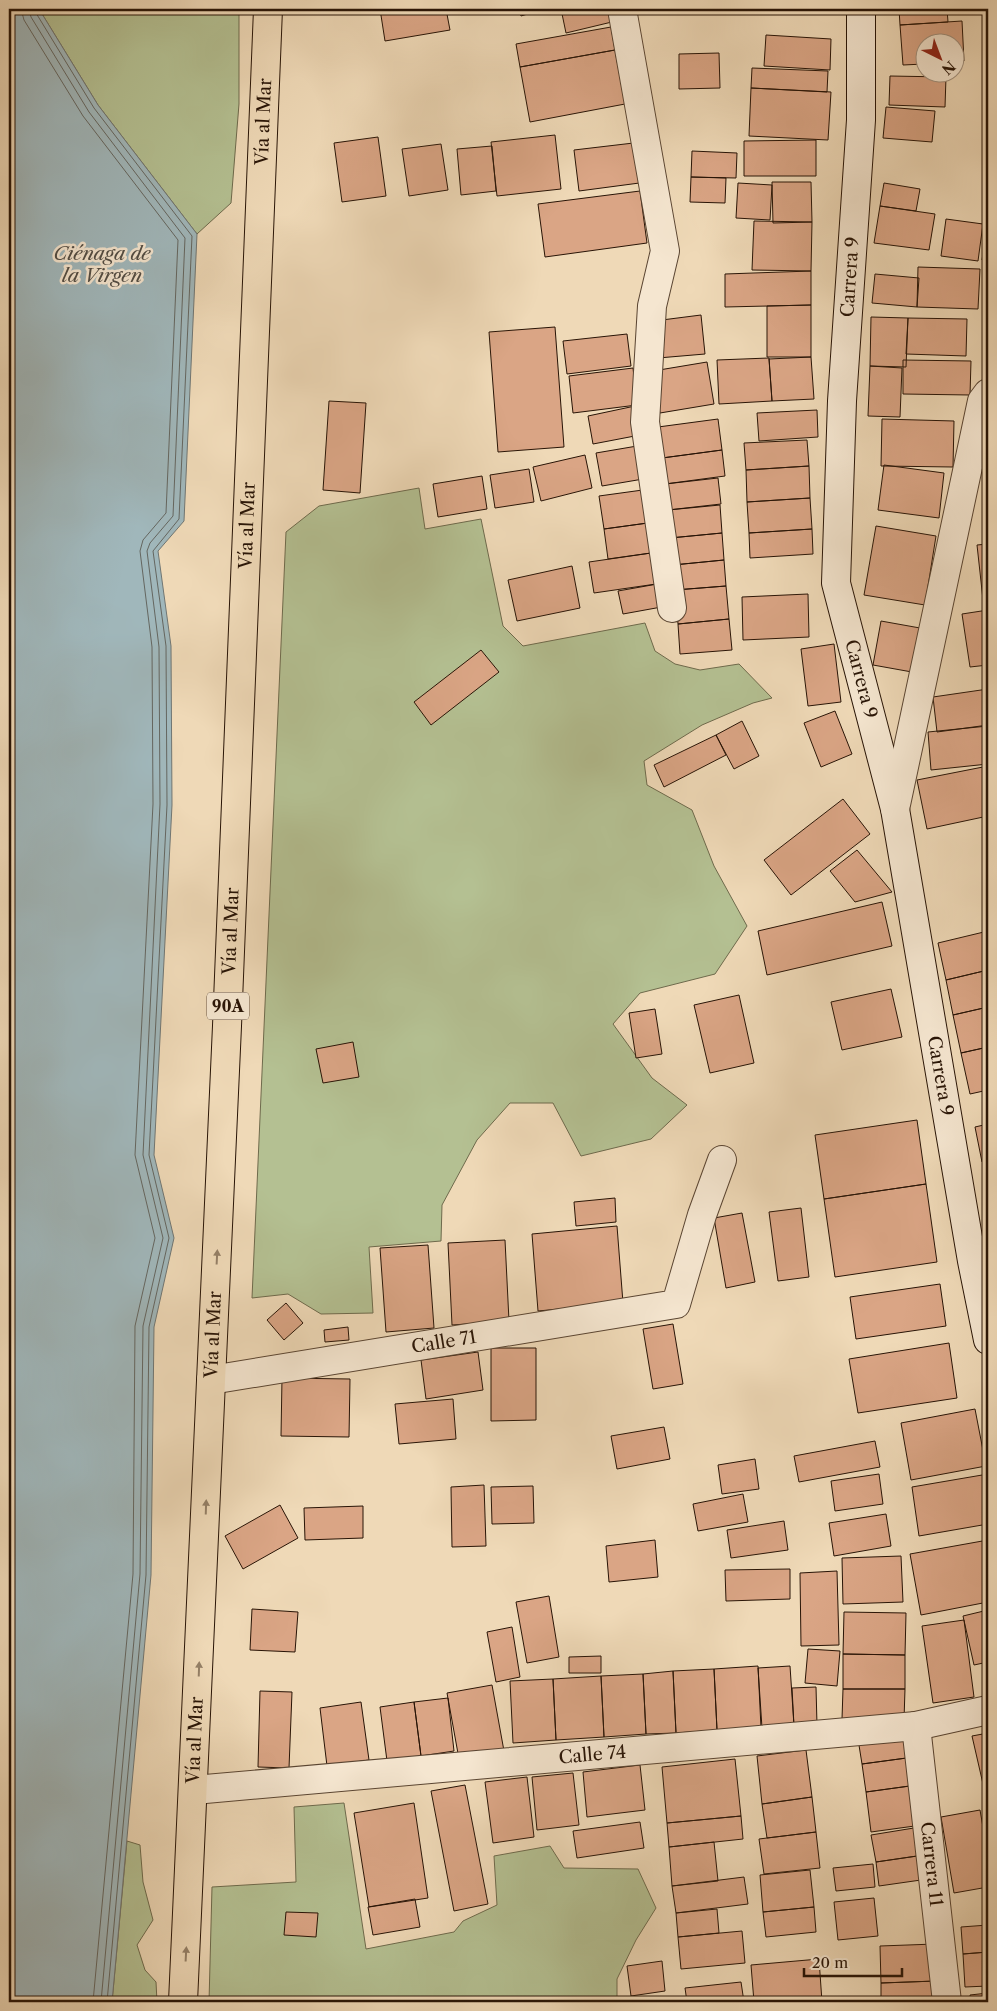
<svg xmlns="http://www.w3.org/2000/svg" width="997" height="2011" font-family="'Libre Caslon Text',serif">
	<style>
		.green { fill: #b4c092; stroke: #6e6a4c }
		.water { fill: #a0b7bb; stroke: #707673 }
		.lines { fill: none; stroke-linecap: round; stroke-linejoin: round }
		.shore { stroke: #646660; stroke-width: 1 }
		.building { fill: #daa585; stroke: #281406 }
		.street-casing { stroke: #5a4532; stroke-width: 30 }
		.secondary-casing { stroke: #281406; stroke-width: 30 }
		.highway-casing { stroke: #281406; stroke-width: 30 }
		.street { stroke: #f5e6d0; stroke-width: 28 }
		.secondary { stroke: #f5e6d0; stroke-width: 28 }
		.highway { stroke: #efd9b7; stroke-width: 28 }
		.oneway { fill: #958067 }
		.labels { text-anchor: middle; stroke-width: 5; stroke-linejoin: round; paint-order: stroke }
		.shield { fill: #f5e6d0; stroke: #665343; stroke-width: 1 }
		.shield-label { font-size: 16px; font-weight: bold; fill: #281406 }
		.street-label { font-size: 18px; fill: #281406; stroke: #f5e6d0 }
		.water-label { font-size: 19px; font-style: italic; fill: #524d45; stroke: #f5e6d0 }
	</style>
	<rect width="100%" height="100%" fill="#efd9b7"/>
	<filter id="stains"><feTurbulence type="fractalNoise" baseFrequency=".004" numOctaves="4"/><feColorMatrix values="0 0 0 0 .2 0 0 0 0 .09 0 0 0 0 .02 0 0 0 .5 -.17"/></filter>
	<radialGradient id="worn" r=".72"><stop offset=".6" stop-color="#630" stop-opacity="0"/><stop offset="1" stop-color="#630" stop-opacity=".3"/></radialGradient>
	<path class="green" d="M39,9H239V104L231,203L197,234L98,105Z
		M419,488L425,529L481,519L503,626L523,646L645,623L655,651L675,664L700,670L739,664L772,698L753,703L702,725L644,761L647,785L692,810L714,866L747,926L715,974L640,993L613,1024L652,1078L687,1105L651,1139L581,1156L553,1103H510L477,1140L442,1205L441,1241L369,1247L373,1313L321,1314L288,1294L252,1298L286,532L319,506Z
		M344,1803L366,1949L454,1932L463,1921L497,1905L494,1856L550,1846L564,1868L638,1869L656,1908L636,1940L617,1979V2002H209L212,1887L296,1882L294,1807Z
		M127,1841L140,1845L143,1882L153,1920L137,1945L145,1970L156,1982L157,2002H112Z"/>
	<path class="water" d="M9,9H39L98,105L197,234L184,521L158,551L171,646L172,805L154,1155L174,1238L154,1327L151,1575L112,2002H9Z"/>
	<g class="lines">
		<path class="shore" d="M21,9L24,20L83,116L178,240L166,513L143,540L140,551L152,647L153,804L135,1155L155,1238L135,1326L133,1574L93,2002
			M29,9L31,17L89,112L185,238L173,516L150,543L147,551L159,647L160,804L143,1155L163,1238L143,1326L140,1574L101,2002
			M35,9L36,13L94,108L192,236L179,519L153,551L166,646L167,805L149,1155L169,1238L149,1327L146,1575L107,2002"/>
	</g>
	<path class="building" d="M380,9H446L450,30L385,41Z
		M519,9H544L521,16Z
		M561,9H614L616,21L566,33Z
		M899,9H947L948,22L900,25Z
		M962,21L964,61L954,62V42H924V64L903,65L900,25Z
		M611,27L615,50L520,67L516,44Z
		M766,35L831,39L830,70L764,66Z
		M615,50L625,104L530,122L520,67Z
		M719,53L720,88L679,89V54Z
		M752,68L828,71L827,92L751,88Z
		M890,76L946,77L945,107L889,105Z
		M751,88L831,92L828,140L749,136Z
		M886,107L935,111L932,142L883,138Z
		M983,108H988V148H985Z
		M555,135L561,189L497,196L491,142Z
		M378,137L386,196L342,202L334,143Z
		M816,140V176H744V141Z
		M642,142L647,182L579,191L574,150Z
		M441,144L448,190L409,196L402,149Z
		M492,146L496,191L461,195L457,149Z
		M692,151L737,153L736,178L691,177Z
		M691,177L726,178L725,203L690,202Z
		M772,182H811L812,222L773,223Z
		M738,183L772,185L770,220L736,218Z
		M884,183L920,189L916,211L880,206Z
		M640,191L647,243L545,257L538,204Z
		M880,206L935,214L929,250L874,243Z
		M946,219L983,224L978,261L941,256Z
		M754,221L812,222L811,271L752,270Z
		M988,221V261L982,260Z
		M918,267L980,269L978,309L917,307Z
		M811,271V305L725,307V274Z
		M875,274L919,278L917,307L872,303Z
		M811,305V357H767V306Z
		M701,315L705,354L658,358L654,321Z
		M871,317L908,318L906,367L870,366Z
		M908,318L967,319L966,356L906,354Z
		M555,327L564,447L498,452L489,332Z
		M627,334L631,366L567,374L563,341Z
		M811,357L814,399L772,401L769,359Z
		M769,358L772,401L719,404L717,360Z
		M903,360L971,361L970,395L903,394Z
		M707,362L714,404L660,413L653,371Z
		M870,366L902,368L900,417L868,416Z
		M633,368L637,405L573,413L569,376Z
		M329,401L366,403L360,493L323,490Z
		M635,406L640,435L593,444L588,416Z
		M817,410L818,437L759,441L757,413Z
		M718,419L722,450L662,458L658,427Z
		M882,419L954,421L953,467L881,466Z
		M807,440L809,466L746,470L744,443Z
		M643,445L649,478L602,486L596,453Z
		M722,450L725,476L665,484L662,458Z
		M585,455L592,488L541,501L533,467Z
		M884,465L944,473L939,518L878,510Z
		M809,466L810,498L747,502L746,470Z
		M529,469L534,502L495,508L490,475Z
		M482,476L487,509L438,517L433,484Z
		M718,478L721,504L668,510L665,484Z
		M650,489L655,522L604,529L599,496Z
		M810,498L812,529L749,533L747,502Z
		M720,505L722,533L670,538L668,510Z
		M655,522L658,552L608,559L604,529Z
		M876,526L936,536L925,605L864,595Z
		M812,529L813,554L750,558L749,533Z
		M722,533L724,560L673,565L670,538Z
		M988,544V608L984,609L977,545Z
		M658,552L663,583L594,593L589,562Z
		M724,560L726,586L675,590L673,565Z
		M572,566L580,608L517,621L508,580Z
		M663,583L667,606L623,614L618,591Z
		M726,586L729,619L678,624L675,590Z
		M808,594L809,637L743,640L742,597Z
		M988,610V665L970,667L962,614Z
		M729,619L732,650L680,654L678,624Z
		M881,621L920,628L912,672L873,665Z
		M834,644L841,702L808,706L801,649Z
		M481,650L499,672L431,725L414,702Z
		M988,689V725L937,732L933,697Z
		M835,711L852,754L821,767L804,723Z
		M742,721L759,756L734,769L716,735Z
		M988,726V764L931,770L928,732Z
		M716,735L726,755L664,787L654,765Z
		M988,766V816L927,829L917,780Z
		M843,799L870,834L791,895L764,860Z
		M857,850L892,892L855,902L830,871Z
		M882,902L892,946L767,975L758,931Z
		M988,931V970L946,980L938,943Z
		M988,970V1007L953,1015L946,980Z
		M891,989L902,1037L842,1050L831,1002Z
		M739,995L754,1063L710,1073L694,1005Z
		M988,1007V1047L961,1053L953,1015Z
		M655,1009L662,1054L636,1058L629,1013Z
		M353,1042L359,1077L323,1083L316,1049Z
		M988,1047V1090L970,1094L961,1053Z
		M917,1120L926,1184L824,1199L815,1135Z
		M988,1124V1161L982,1162L975,1127Z
		M926,1184L937,1262L835,1277L824,1199Z
		M615,1198L616,1222L576,1226L574,1202Z
		M801,1208L809,1277L778,1281L769,1212Z
		M742,1213L755,1282L726,1288L714,1218Z
		M617,1226L623,1303L538,1311L532,1234Z
		M505,1240L509,1321L452,1325L448,1243Z
		M428,1245L434,1328L386,1332L380,1248Z
		M940,1284L946,1326L856,1339L850,1297Z
		M286,1303L303,1323L284,1340L267,1320Z
		M673,1324L683,1384L653,1389L643,1329Z
		M348,1327L349,1340L325,1342L324,1330Z
		M949,1343L957,1398L858,1413L849,1359Z
		M491,1348H536V1420L491,1421Z
		M478,1352L483,1390L426,1399L421,1360Z
		M282,1378L350,1379L349,1437L281,1436Z
		M453,1399L456,1439L399,1444L395,1404Z
		M975,1409L986,1466L911,1480L901,1423Z
		M664,1427L670,1459L617,1469L611,1436Z
		M875,1441L880,1467L799,1482L794,1456Z
		M755,1459L759,1489L722,1494L718,1465Z
		M879,1474L883,1504L835,1511L831,1481Z
		M988,1474V1524L919,1536L912,1487Z
		M484,1485L486,1546L452,1547L451,1487Z
		M533,1486L534,1523L492,1524L491,1487Z
		M743,1494L748,1522L698,1531L693,1504Z
		M280,1505L298,1538L243,1569L225,1536Z
		M363,1506V1538L305,1540L304,1508Z
		M886,1514L891,1546L834,1556L829,1523Z
		M784,1521L788,1550L731,1558L727,1530Z
		M655,1540L658,1577L609,1582L606,1546Z
		M988,1540V1602L921,1615L910,1554Z
		M901,1556L903,1602L843,1604L842,1558Z
		M790,1569V1599L726,1601L725,1570Z
		M837,1571L839,1645L801,1646L800,1573Z
		M549,1596L559,1657L527,1663L516,1602Z
		M252,1609L298,1612L295,1652L250,1650Z
		M988,1610V1662L974,1665L963,1616Z
		M844,1612L906,1613L905,1655L843,1654Z
		M964,1620L974,1697L933,1703L922,1626Z
		M512,1627L520,1677L496,1682L487,1632Z
		M808,1649L840,1651L837,1686L805,1683Z
		M843,1654L905,1655V1689H843Z
		M601,1656V1673H569V1657Z
		M758,1666L761,1728L717,1730L714,1669Z
		M790,1666L794,1726L762,1728L758,1668Z
		M714,1669L717,1730L676,1733L673,1671Z
		M673,1671L676,1733L646,1734L643,1674Z
		M643,1674L646,1734L604,1737L601,1676Z
		M601,1676L604,1737L556,1740L553,1679Z
		M553,1679L556,1740L513,1743L510,1681Z
		M492,1685L504,1751L459,1759L447,1693Z
		M816,1687L817,1725L794,1726L792,1688Z
		M843,1689H905L904,1720L842,1719Z
		M260,1691L292,1692L289,1768L258,1767Z
		M448,1698L454,1751L421,1756L414,1702Z
		M361,1702L369,1760L327,1766L320,1708Z
		M414,1702L421,1756L387,1761L380,1707Z
		M910,1732L914,1757L862,1764L858,1739Z
		M988,1733V1783L983,1784L972,1736Z
		M806,1750L812,1797L762,1804L757,1756Z
		M914,1757L917,1785L866,1792L862,1764Z
		M735,1759L741,1816L667,1823L662,1767Z
		M640,1765L645,1810L587,1817L583,1772Z
		M573,1773L579,1825L537,1830L532,1777Z
		M527,1777L534,1837L493,1843L485,1782Z
		M465,1785L488,1904L454,1911L431,1791Z
		M917,1785L922,1825L871,1832L866,1792Z
		M812,1797L816,1832L767,1838L762,1804Z
		M414,1803L428,1898L369,1907L354,1813Z
		M980,1810L988,1856V1887L954,1893L941,1817Z
		M741,1816L743,1839L669,1847L667,1823Z
		M640,1822L644,1848L577,1858L573,1831Z
		M920,1827L924,1855L876,1862L871,1835Z
		M816,1832L820,1868L764,1874L759,1839Z
		M714,1842L718,1881L672,1886L669,1847Z
		M924,1855L928,1879L879,1886L876,1862Z
		M873,1864L875,1887L836,1891L833,1868Z
		M810,1870L814,1907L763,1912L760,1875Z
		M744,1877L748,1904L676,1913L672,1886Z
		M874,1898L878,1936L838,1940L834,1902Z
		M415,1899L420,1927L373,1935L368,1907Z
		M814,1907L816,1932L766,1937L763,1912Z
		M717,1909L719,1933L678,1937L676,1913Z
		M286,1912L318,1913L316,1937L284,1935Z
		M988,1925V1952L963,1954L961,1927Z
		M742,1931L745,1963L681,1969L678,1937Z
		M935,1944L936,1981L881,1983L880,1946Z
		M988,1952V1986L965,1987L963,1954Z
		M819,1959L822,2002H754L751,1965Z
		M662,1961L665,1991L631,1996L627,1966Z
		M936,1981L937,2002H881V1983Z
		M741,1982L744,2002H687L685,1988Z
		M988,1993V2002H971L970,1995Z"/>
	<g class="lines">
		<defs>
			<g id="street">
				<path d="M622,9L665,251L652,306L645,422L672,608"/>
				<path d="M895,809L982,401L988,393"/>
				<path id="s1" d="M211,1380L676,1304L702,1215L722,1160"/>
				<path id="s2" d="M916,1726L947,2002"/>
				<path id="s3" d="M194,1790L916,1726L988,1710"/>
			</g>
			<g id="secondary">
				<path id="s4" d="M861,9V120L842,401L836,583L895,809L972,1261L988,1340"/>
			</g>
			<g id="highway">
				<path id="s5" d="M183,2002L227,1026L268,9"/>
			</g>
		</defs>
		<use href="#street" class="street-casing"/>
		<use href="#secondary" class="secondary-casing"/>
		<use href="#highway" class="highway-casing"/>
		<use href="#street" class="street"/>
		<use href="#secondary" class="secondary"/>
		<use href="#highway" class="highway"/>
	</g>
	<defs><path id="oneway-solid" d="M-6-.8H1V-3.2L6.5 0L1 3.2V.8H-6Z" transform="scale(1.25)"/></defs>
	<g class="oneway">
		<use href="#oneway-solid" transform="translate(217 1257) rotate(-87)"/>
		<use href="#oneway-solid" transform="translate(206 1507) rotate(-88)"/>
		<use href="#oneway-solid" transform="translate(199 1669) rotate(-88)"/>
		<use href="#oneway-solid" transform="translate(186 1954) rotate(-87)"/>
	</g>
	<g class="labels">
		<rect class="shield" x="207" y="992.5" width="42" height="27" rx="4"/>
		<g class="shield-label">
			<text x="228" y="1012">90A</text>
		</g>
		<g class="street-label">
			<text dy="6" stroke="none"><textPath href="#s5" startOffset="1882">Vía al Mar</textPath></text>
			<text transform="translate(850 277) rotate(-86)" y="6">Carrera 9</text>
			<text dy="6" stroke="none"><textPath href="#s5" startOffset="1478">Vía al Mar</textPath></text>
			<text dy="6" stroke="none"><textPath href="#s4" startOffset="674">Carrera 9</textPath></text>
			<text dy="6" stroke="none"><textPath href="#s5" startOffset="1072">Vía al Mar</textPath></text>
			<text dy="6" stroke="none"><textPath href="#s4" startOffset="1079">Carrera 9</textPath></text>
			<text dy="6" stroke="none"><textPath href="#s5" startOffset="668">Vía al Mar</textPath></text>
			<text dy="6" stroke="none"><textPath href="#s1" startOffset="236">Calle 71</textPath></text>
			<text dy="6" stroke="none"><textPath href="#s5" startOffset="262">Vía al Mar</textPath></text>
			<text dy="6" stroke="none"><textPath href="#s3" startOffset="400">Calle 74</textPath></text>
			<text dy="6" stroke="none"><textPath href="#s2" startOffset="139">Carrera 11</textPath></text>
		</g>
		<g class="water-label">
			<text x="102" y="260">Ciénaga de<tspan x="102" dy="22">la Virgen</tspan></text>
		</g>
	</g>
	<rect width="997" height="2011" fill="none" stroke="#efd9b7" stroke-width="30"/>
	<rect x="10" y="10" width="977" height="1991" fill="none" stroke="#281406" stroke-width="2.5"/>
	<rect x="15" y="15" width="967" height="1981" fill="none" stroke="#281406"/>
	<g transform="translate(940 58) rotate(138)"><circle r="24" fill="#f5e6d0" stroke="#a3927f"/>
	<path d="M0-4L9 19L0 12L-9 19Z" fill="#8f2418"/>
	<text y="-8" font-size="14" font-weight="bold" text-anchor="middle" fill="#281406">N</text>
	</g>
	<path d="M804 1968v8h98v-8" fill="none" stroke="#281406" stroke-width="2.5"/>
	<text x="812" y="1968" font-size="15" fill="#281406" stroke="#f5e6d0" stroke-width="4" paint-order="stroke">20 m</text>
	<rect width="100%" height="100%" filter="url(#stains)"/>
	<rect width="100%" height="100%" fill="url(#worn)"/>
</svg>
